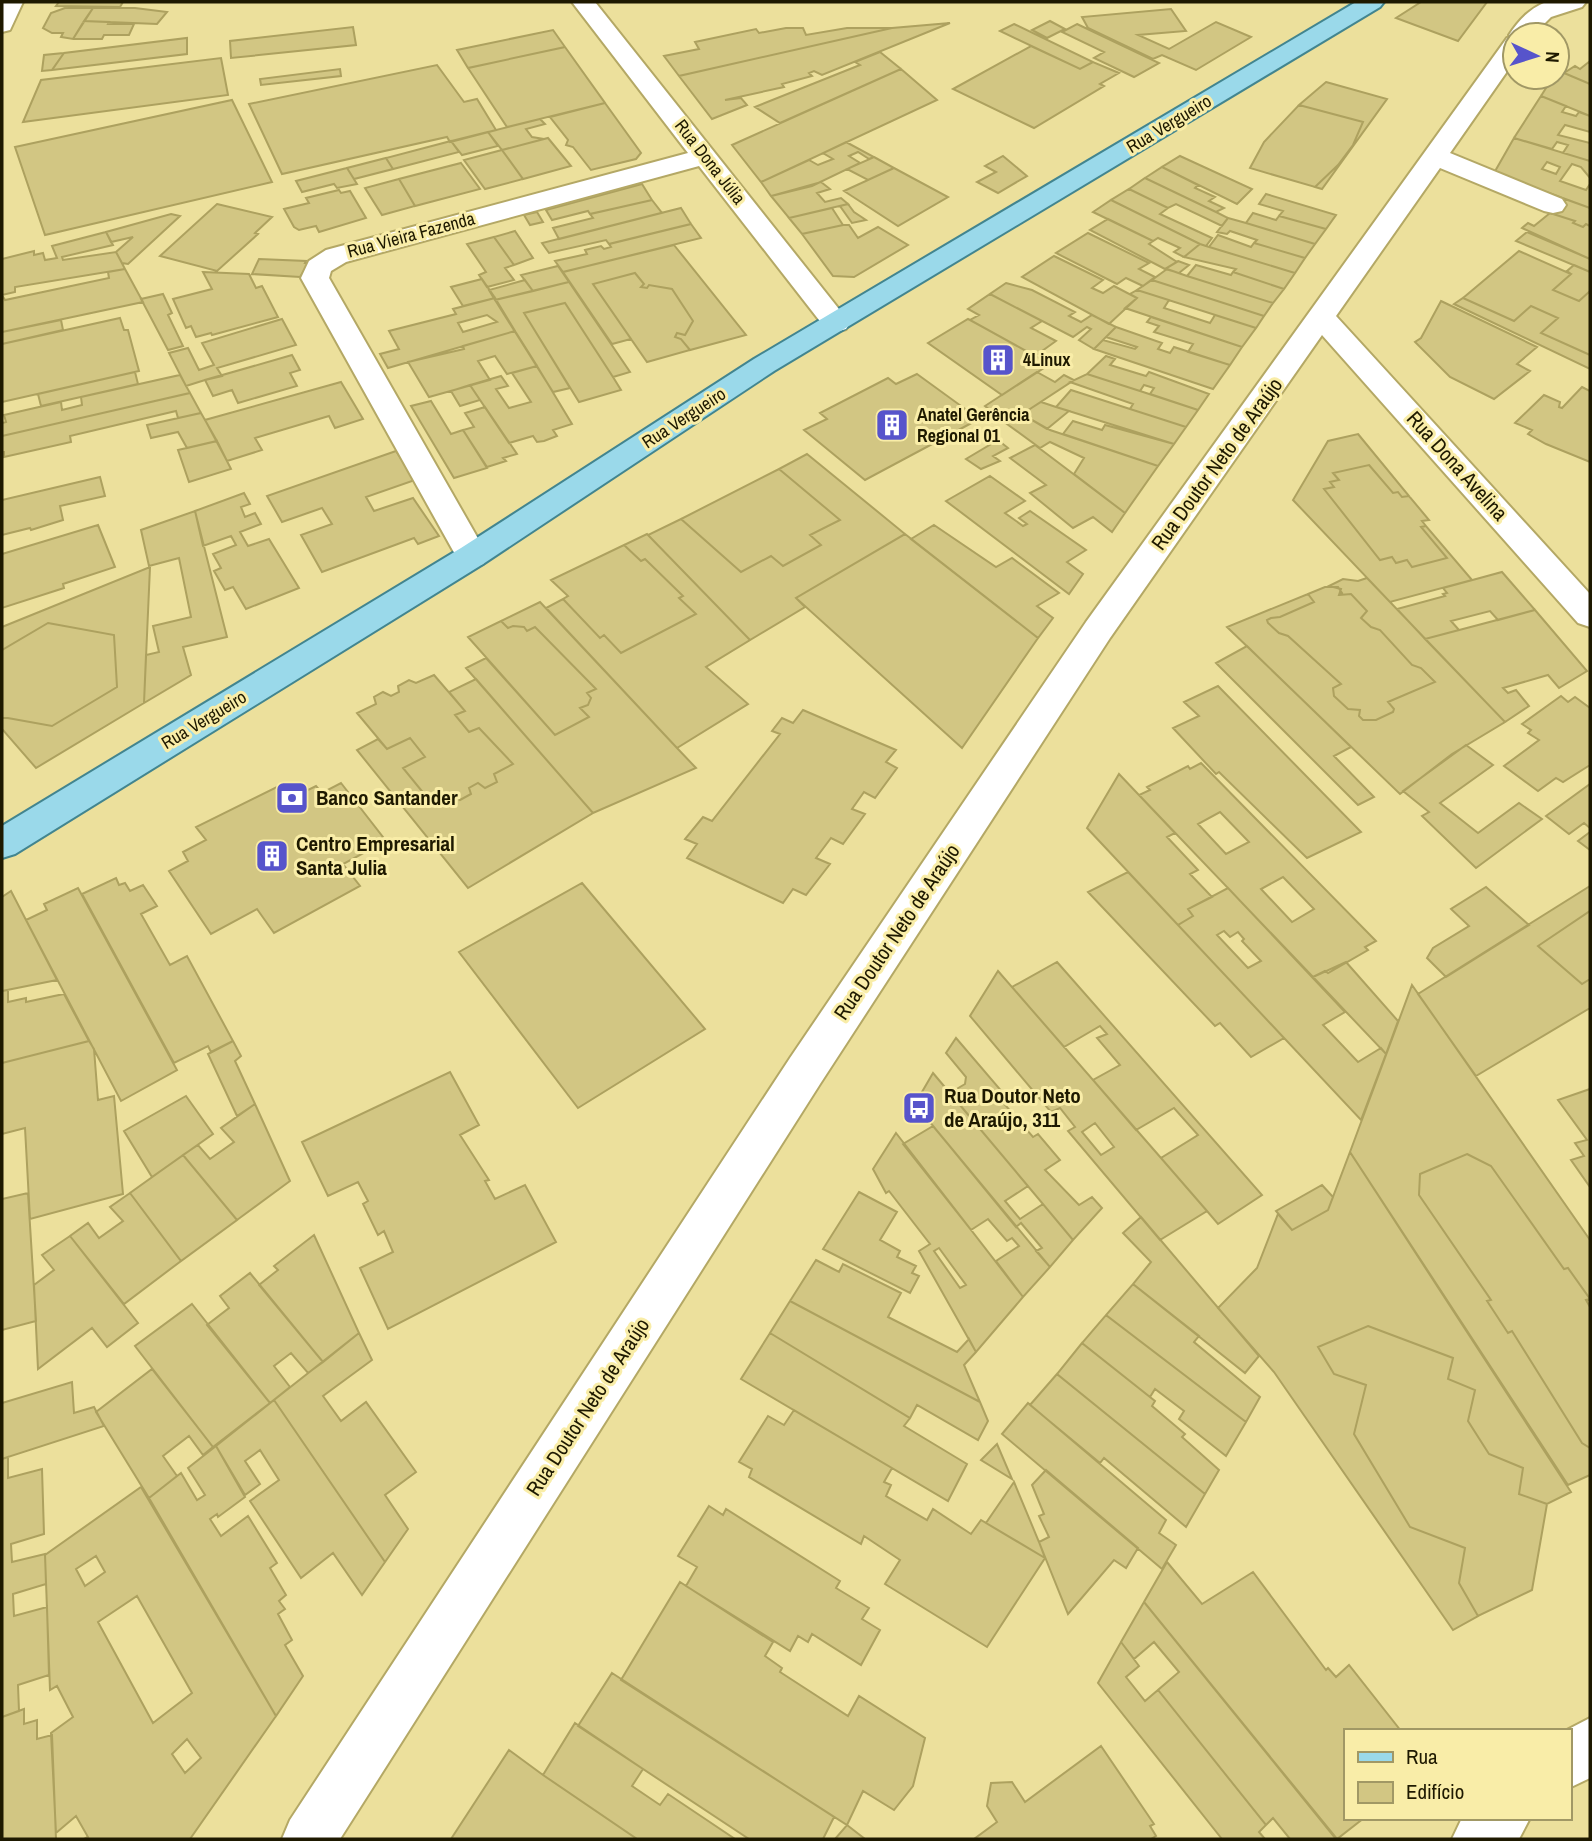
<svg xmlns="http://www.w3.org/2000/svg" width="1592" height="1841" font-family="'Archivo Narrow',sans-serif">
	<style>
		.building { fill: #d2c683; stroke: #ada15f; stroke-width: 2; fill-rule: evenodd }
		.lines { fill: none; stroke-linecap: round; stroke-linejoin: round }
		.minor-casing { stroke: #b4a865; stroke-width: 4 }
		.major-casing { stroke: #42858f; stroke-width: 4 }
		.minor { fill: #fff; fill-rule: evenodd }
		.major { fill: #9ad9ea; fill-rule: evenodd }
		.labels { text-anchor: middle; stroke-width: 6; stroke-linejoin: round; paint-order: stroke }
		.far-street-label { font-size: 18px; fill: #1e1900; stroke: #f9eda8 }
		.far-poi-label { font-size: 18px; font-weight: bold; fill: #1e1900; stroke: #f9eda8; text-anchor: start }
		.street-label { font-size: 21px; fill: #1e1900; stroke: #f9eda8 }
		.poi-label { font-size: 21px; font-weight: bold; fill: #1e1900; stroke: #f9eda8; text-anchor: start }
	</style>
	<rect width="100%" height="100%" fill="#ece09c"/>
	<path class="building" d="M59,2H123L120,7L56,6Z
		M1421,2H1487L1458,41L1396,18Z
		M65,8H93L73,39L61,37L63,33H52L43,28L51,13Z
		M93,8H135L167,12L157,24L84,21Z
		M1171,9L1186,31L1138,35L1169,49L1216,22L1251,37L1196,70L1162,55L1153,59L1088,28L1082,17Z
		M84,21L109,22L108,24H134L129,35H104L102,39H73Z
		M1050,21L1065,29L1047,38L1032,30Z
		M950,23L822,75L814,71L809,73L812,76L782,84L784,87L725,100L741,98L747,105L712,119L679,76L892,28Z
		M1014,24L1093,62L1080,69L1000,31Z
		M1077,24L1159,63L1134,77L1094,58L1104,52L1062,32Z
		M353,27L356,45L231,58L230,41Z
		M786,28H803L806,35L847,28H892L679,76L664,56L699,49L695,42L756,29L759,33Z
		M553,30L565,47L468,68L457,50Z
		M187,38V54L52,70L64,53Z
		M1031,46L1080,69L1093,62L1119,73L1100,84L1104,86L1034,128L953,89Z
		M565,47L605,103L507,127L468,68Z
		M880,52L901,69L780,123L755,107L860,65L855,62Z
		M64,53L52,70L42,71L44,55Z
		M221,58L228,95L23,122L41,80Z
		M1590,61V84L1564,73L1575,66L1580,69Z
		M437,65L464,102L477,99L496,130L450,142L447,137L282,174L249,104Z
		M340,69L341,76L261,85L260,79Z
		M901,69L937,100L761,182L732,145Z
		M1557,70L1590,84V116L1541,96L1553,77H1557Z
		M1326,82L1387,99L1322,189L1315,187L1338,165L1353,145L1363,122L1299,105Z
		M1541,96L1566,106L1562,112L1576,116L1579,112L1590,116V132L1565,125L1558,135L1590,143V161L1563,153L1568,145L1557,142L1552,149L1514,138Z
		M232,100L272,182L45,235L15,147Z
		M605,103L641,153L636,159L591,170L573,147L566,145L568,140L550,117Z
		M1299,105L1363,122L1353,145L1338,165L1315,187L1250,168L1264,142Z
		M540,119L545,124L526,129L532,137L544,139L502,150L488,132Z
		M488,132L498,146L462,155L451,141Z
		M548,138L571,166L523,179L502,150Z
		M1514,138L1590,161V178L1581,167L1572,164L1560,181L1586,190L1590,184V208L1494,173ZM1547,162L1560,167L1556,174L1542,169Z
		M451,141L459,152L393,169L386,158Z
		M846,142L874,157L869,159L858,152L849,156L860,163L812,186L771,196L761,182L809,160L818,165L833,159L823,153Z
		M502,150L523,179L485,189L464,160Z
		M1003,156L1027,176L998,193L977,182L996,172L985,166Z
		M1180,156L1252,189L1237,204L1162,167Z
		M874,157L894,168L868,180L847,169Z
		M386,158L393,169L354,179L347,168Z
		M461,163L480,189L415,206L399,179Z
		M1162,167L1198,185L1195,188L1215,197L1209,201L1224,208L1216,212L1145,178Z
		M347,168L357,184L337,188L334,184L302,192L296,181Z
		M894,168L948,197L898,226L844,191Z
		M1145,178L1216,212L1228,218L1222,226L1176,204L1168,208L1129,189Z
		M399,179L415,206L382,215L365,188Z
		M821,182L830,189L817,193L825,202L841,198L848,204L789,218L771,196Z
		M642,184L652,200L590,214L588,211L552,220L546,210Z
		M1129,189L1168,208L1160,214L1212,238L1206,246L1200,244L1111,200Z
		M339,190L341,193L350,191L366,218L319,232L316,226L299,230L294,227L284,209L309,203L306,198Z
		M1266,194L1336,215L1326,229L1279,216L1283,211L1259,204Z
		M1565,199L1590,208V226L1586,224L1583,227L1573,223L1575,221L1550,213Z
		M652,200L662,213L559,239L553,228L593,218L590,214Z
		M1111,200L1200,244L1184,257L1174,252L1180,248L1158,238L1153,241L1093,212Z
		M217,204L272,217L255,233L258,234L217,271L160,256Z
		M848,204L854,212L866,220L852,223L840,206Z
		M681,208L691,224L609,244L606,240L549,253L542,243Z
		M832,208L843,225L802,234L789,218Z
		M537,212L543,222L530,225L524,215Z
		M1253,213L1276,220L1279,216L1326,229L1315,244L1246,223Z
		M1550,213L1575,221L1573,223L1583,227L1586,224L1590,226V259L1522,228L1528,223L1534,226Z
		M171,214L180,216L128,264L122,263L116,252L133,237L111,242L106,232Z
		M1228,218L1246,223L1315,244L1305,258L1254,243L1257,240L1230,231L1227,234L1217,232Z
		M1108,219L1153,241L1149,244L1177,262L1165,269L1090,230Z
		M691,224L701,238L563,272L555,261L587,254L585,250L601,246L604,249L611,247L609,244Z
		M843,225H849L858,238L878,227L908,245L854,277L833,276L802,234Z
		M515,231L533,258L514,265L494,237Z
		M106,232L113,245L62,257L63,260L116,252L125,269L15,287V292L2,295V259L34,251V255L43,253L45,260L57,258L52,246Z
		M1527,232L1590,259V272L1516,241Z
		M1088,233L1149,263L1139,269L1155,277L1143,286L1126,278L1117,284L1056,253Z
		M1218,235L1251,247L1254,243L1305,258L1295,273L1209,247Z
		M494,237L514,265L505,268L514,280L487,287L479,275L486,272L467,244Z
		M1200,244L1206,246L1295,273L1284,289L1233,272L1236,269L1184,257Z
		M674,245L746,335L690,350L681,339L675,337L677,333L685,335L693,321L672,289L649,285L647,288L641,287L644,284L635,273L593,284L631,339L612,344L563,272Z
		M1519,251L1571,274L1553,290L1579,301L1590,291V355L1541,333L1558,318L1531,306L1514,321L1463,298Z
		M1054,256L1103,280L1092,288L1103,293L1114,286L1137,298L1109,324L1022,277Z
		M259,259L306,261L305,263H309L300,277L252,274Z
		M1178,261L1189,265L1179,273L1165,269Z
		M1196,265L1231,275L1233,272L1284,289L1273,303L1187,276Z
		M1574,265L1590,272V291L1579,301L1553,290L1571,274L1567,271Z
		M558,266L569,282L533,291L521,275Z
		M125,269L143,302L2,332V295L5,300L109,278L108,272Z
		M1167,269L1187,276L1273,303L1264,316L1152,280Z
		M203,272L249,274L256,288L262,286L278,317L212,335L211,333L196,337L191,326L186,328L173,299L212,289Z
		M635,273L644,284L641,287L647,288L649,285L672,289L693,321L685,335L677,333L675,337L681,339L690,350L647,362L593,284Z
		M482,279L495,298L463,306L451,287Z
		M525,280L533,291L495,300L489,290Z
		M1152,280L1264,316L1256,328L1137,290Z
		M569,282L630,372L613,377L565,303L524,313L570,388L553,392L495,300Z
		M1006,283L1032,290L1075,312L1069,316L1081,322L1092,315L1116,327L1094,349L1079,340L1091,329L1087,327L1073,337L990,294Z
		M1137,290L1169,300L1164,308L1210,323L1215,315L1256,328L1242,347L1125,308L1137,298L1130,294Z
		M163,294L172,313L168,315L183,346L168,350L141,299Z
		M990,294L1042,321L1031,328L1056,341L1035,356L970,320L979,315L968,309Z
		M495,298L515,331L388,368L380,354L399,349L389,331L456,314L453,309ZM487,315L497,322L463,332L458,323Z
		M1463,298L1514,321L1531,306L1558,318L1541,333L1590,355V369L1454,304Z
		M1441,301L1537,347L1517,364L1530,371L1494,399L1450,377L1415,342L1421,338Z
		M565,303L613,377L621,390L579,402L524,313Z
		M1151,317L1242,347L1230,365L1188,352L1193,344L1154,332L1159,326L1147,322Z
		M120,318L124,330H128L139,371L2,402V344Z
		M282,319L296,345L217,368L222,376L205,380L186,386L169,353L188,348L199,370L214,365L202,343Z
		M968,319L970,320L1050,364L1002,395L928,343Z
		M61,320L63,330L2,344V332Z
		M1116,327L1162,343L1158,349L1170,353L1174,347L1230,365L1213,389L1094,349L1103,340L1135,349L1137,347L1106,337Z
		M515,331L537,366L507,374L495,356L478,361L490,380L429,397L408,362L464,349L463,346Z
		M292,355L300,370L290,373L297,386L238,403L232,390L213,396L205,380Z
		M1106,356L1115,359L1110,365L1146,376L1149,372L1209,394L1198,410L1150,394L1154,388L1144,385L1140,391L1087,374Z
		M537,366L572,424L553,430L557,436L544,441L537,442L533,436L509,443L470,385L501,376L508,386L496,389L509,408L531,402L512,373Z
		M135,372L138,384L41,406L38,394Z
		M1037,372L1055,382L1064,375L1074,380L1007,424L985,406Z
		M917,374L979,419L865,480L804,430L827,419L820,413L888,378L896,384Z
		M1087,374L1140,391L1198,410L1186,427L1130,409L1133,404L1070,382Z
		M180,375L190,393L2,436V423L6,422L4,415L61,402L62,410L82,405L81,397Z
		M341,382L363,419L335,428L329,416L255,438L262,450L227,461L205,420Z
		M470,385L480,400L460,406L451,391Z
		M1582,387L1590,391V462L1546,444L1528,434L1532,430L1515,423L1544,395L1560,402L1559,407L1562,408Z
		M1071,390L1130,409L1186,427L1174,444L1056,407Z
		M190,393L201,413L178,418L176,411L70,436L71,442L4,457V452H2V436Z
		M431,401L451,434L463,430L487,468L454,478L411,406Z
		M1041,402L1056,407L1069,411L1047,429L1022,414Z
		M485,407L517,454L503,458L506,461L487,467L463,430L474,427L465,413Z
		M201,413L217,441L187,448L178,432L151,438L147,425Z
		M1022,414L1050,430L1158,466L1125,513L1074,474L1084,458L1050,442L1040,448L1007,424Z
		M1073,421L1102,430L1105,425L1174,444L1158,466L1063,434Z
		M1358,434L1409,496L1402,497L1398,492L1393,493L1369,465L1333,473L1339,480L1330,482L1334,487L1324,489L1380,560L1392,557L1396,563L1407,560L1412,567L1447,558L1421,527L1426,526L1472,580L1390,602L1293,500L1328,441Z
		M998,440L1008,448L993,456L1000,461L981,469L966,459Z
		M217,441L231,469L189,482L178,450Z
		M1035,445L1125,513L1112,532L1093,517L1073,528L1030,493L1046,485L1010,458Z
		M396,451L415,480L366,497L374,511L413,498L439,536L418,544L414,538L322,572L301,535L332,524L322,508L282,522L267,496Z
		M807,454L905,534L796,598L805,607L750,640L648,535L681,519L741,572L771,556L783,566L821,545L810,535L840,520L779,469Z
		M1369,465L1393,493L1398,492L1402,497L1409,496L1429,520L1422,521L1426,526L1421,527L1447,558L1412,567L1407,560L1396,563L1392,557L1380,560L1324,489L1334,487L1330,482L1339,480L1333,473Z
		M779,469L840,520L810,535L821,545L783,566L771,556L741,572L681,519Z
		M990,476L1025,501L1005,513L1023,526L1027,524L1019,518L1030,511L1086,550L1067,562L1083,574L1069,594L946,501Z
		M100,477L105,496L60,506L63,520L31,530L30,528L2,535V500Z
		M244,493L250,504L241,507L245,517L255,513L261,524L240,532L248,546L269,539L299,588L246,609L233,587L225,590L214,571L221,568L213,554L236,545L231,536L203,546L195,511Z
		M195,511L227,637L183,647L191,675L144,703L146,655L159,652L153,626L191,617L179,558L149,566L141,530Z
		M98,525L115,567L63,584L64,588L2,608V554Z
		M934,525L996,567L1012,558L1059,593L1037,606L1053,618L1038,638L911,539Z
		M647,534L750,640L706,667L748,704L677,748L546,608L563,599L600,638L604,635L621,653L696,614L679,598L683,596L645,559L641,561L624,545Z
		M905,534L1038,638L962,748L796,598Z
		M624,545L641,561L645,559L683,596L679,598L696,614L621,653L604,635L600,638L563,599L568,596L551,580Z
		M150,567L144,703L36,768L2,729V717L52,726L117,687L114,635L48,623L2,650V627Z
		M1502,572L1535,610L1498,620L1490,611L1451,621L1459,630L1425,639L1397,609L1445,596L1443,594L1447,593L1443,588Z
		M1367,578L1505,722L1452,754L1400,794L1227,627L1308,594L1314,602L1280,617L1271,618L1267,620L1268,623L1279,633L1288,636L1341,684L1333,688L1334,696L1348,709L1360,710L1359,716L1363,720H1376L1393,712L1394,709L1388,702L1435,682L1421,668L1412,665L1380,630L1371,627L1361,618L1367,611L1351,594L1339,595L1341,589L1329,586L1343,579L1358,581Z
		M1325,587H1338L1342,593L1339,595L1351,594L1367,611L1361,618L1371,627L1380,630L1412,665L1421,668L1435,682L1388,702L1394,709L1393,712L1376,720H1363L1359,716L1360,710L1348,709L1334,696L1333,688L1341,684L1288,636L1279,633L1268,623L1267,620L1271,618L1280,617L1314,602L1308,594Z
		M540,602L677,748L696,768L593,813L466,668L486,658L555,735L589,717L580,708L588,705L591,698L587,693L596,689L535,627L527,631L524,627L513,626L508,628L501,621Z
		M1535,610L1587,671L1559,688L1548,675L1503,688L1508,693L1516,690L1529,706L1505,722L1425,639Z
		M501,621L508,628L513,626L524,627L527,631L535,627L596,689L587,693L591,698L588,705L580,708L589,717L555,735L468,637Z
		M48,623L114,635L117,687L52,726L2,717V650Z
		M1247,646L1351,747L1334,756L1374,797L1358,805L1216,663Z
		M434,675L465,711L455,715L469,732L479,728L513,764L494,774L497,782L485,788L478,783L469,788L471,794L460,800L453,796L434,806L403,768L425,757L410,738L387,749L357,713L376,704L374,697L383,692L391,696L399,692L398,686L409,680L416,683Z
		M476,679L593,813L468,888L357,750L378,739L387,749L410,738L425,757L403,768L434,806L453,796L460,800L471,794L469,788L478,783L485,788L497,782L494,774L513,764L479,728L469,732L455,715L465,711L449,692Z
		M1218,686L1361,832L1307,858L1219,772L1216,774L1173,728L1199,716L1184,702Z
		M1561,696L1568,702L1575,697L1590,708V765L1563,782L1556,778L1538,791L1504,766L1539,740L1528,733L1531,730L1522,724Z
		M803,710L896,750L886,762L897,768L875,798L864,792L852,809L865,814L843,844L831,838L816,858L830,864L806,895L793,889L783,903L687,858L697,844L685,839L703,817L712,821L780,734L772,731L782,718L793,723Z
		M1466,745L1493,765L1440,803L1478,833L1519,803L1542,819L1476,868L1422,816L1429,812L1403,791Z
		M1201,763L1376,941L1365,947L1368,950L1328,973L1325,971L1313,977L1139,795L1150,790L1147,787L1188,766L1190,769ZM1220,812L1249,842L1226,854L1198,824ZM1283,877L1314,909L1292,922L1261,889Z
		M1119,774L1175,833L1167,837L1198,870L1190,874L1212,897L1188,909L1193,916L1178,925L1087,828Z
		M341,783L386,841L343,864L360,886L274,933L257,909L211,934L169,871L188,861L183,852L206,840L196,827L283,784L294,797L316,786L322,793Z
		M1590,784V828L1584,823L1569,834L1546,816Z
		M1590,832V850L1578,841Z
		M1128,872L1178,925L1284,1038L1251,1057L1220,1023L1215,1026L1088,892Z
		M116,878L119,885L125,883L130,891L143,885L157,906L141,914L170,965L187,956L233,1041L211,1052L208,1046L174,1063L82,894Z
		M582,883L705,1029L578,1108L459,952Z
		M1590,886V911L1538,946L1582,984L1590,979V1008L1476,1076L1418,994Z
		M1486,887L1529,925L1446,977L1427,958L1433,948L1469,926L1451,909Z
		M78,888L177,1070L121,1101L26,920L47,910L44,904Z
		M1228,888L1345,1012L1323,1025L1358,1062L1381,1048L1386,1054L1361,1120L1178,925L1193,916L1188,909ZM1224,931L1230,937L1238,932L1244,939L1242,941L1261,961L1248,968L1217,935Z
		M11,891L57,980L2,991V897Z
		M1590,911V979L1582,984L1538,946Z
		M1057,962L1262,1195L1218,1224L1207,1211L1161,1158L1198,1135L1174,1108L1136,1130L1093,1080L1120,1065L1097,1038L1107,1034L1100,1026L1064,1047L1012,987Z
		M1346,962L1398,1021L1386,1054L1313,977Z
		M998,971L1161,1158L1207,1211L1160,1240L1068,1131L1075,1127L1060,1108L1051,1112L970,1016ZM1095,1123L1114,1147L1101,1155L1082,1132Z
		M1412,985L1590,1240V1307L1586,1300L1590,1299L1568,1268L1564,1269L1491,1166L1467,1154L1420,1174L1419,1195L1491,1300L1487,1301L1508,1333L1512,1331L1582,1443L1590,1448V1475L1568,1485L1350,1152Z
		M8,990V1002L26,998V1002L64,994L89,1041L2,1063V991Z
		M956,1038L1004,1094L999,1098L1033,1137L1038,1134L1060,1160L1045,1170L1079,1205L1092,1197L1102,1208L1073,1240L950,1093L965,1084L966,1077L946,1053Z
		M89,1041L94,1049L98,1100L114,1096L123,1194L30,1219L25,1128L2,1134V1063Z
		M233,1041L241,1056L235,1061L255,1104L237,1116L208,1054Z
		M450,1072L479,1125L460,1135L489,1180L485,1181L495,1199L525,1185L556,1242L388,1329L360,1268L393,1252L384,1231L378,1235L363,1204L368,1201L358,1182L328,1196L302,1142Z
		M933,1073L1028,1186L1005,1201L1020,1219L1043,1204L1073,1240L1050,1267L1036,1251L1042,1248L1021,1223L1016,1227L915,1104Z
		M1590,1089V1187L1571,1160L1584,1156L1575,1143L1587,1140L1558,1100Z
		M186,1096L213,1134L152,1177L124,1131Z
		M255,1104L290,1181L237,1220L183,1155L198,1145L210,1159L234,1142L221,1128Z
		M933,1126L1050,1267L1023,1297L996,1261L1019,1246L1012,1238L1007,1241L988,1219L971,1230L903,1144Z
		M896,1133L1023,1297L976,1352L919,1251L930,1244L889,1191L886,1193L873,1169ZM939,1248L966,1285L960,1288L934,1251Z
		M1350,1152L1571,1492L1547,1504L1519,1494L1523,1468L1489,1454L1468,1421L1475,1390L1448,1379L1453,1358L1368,1326L1318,1347L1334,1374L1366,1385L1354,1434L1410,1527L1465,1548L1459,1583L1478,1616L1453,1630L1274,1372L1218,1308L1257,1268L1278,1214L1292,1230L1328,1210Z
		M1467,1154L1491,1166L1564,1269L1568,1268L1590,1299L1586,1300L1590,1307V1448L1582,1443L1512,1331L1508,1333L1487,1301L1491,1300L1419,1195L1420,1174Z
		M183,1155L237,1220L181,1261L130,1193Z
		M1322,1185L1333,1197L1328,1210L1292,1230L1276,1211Z
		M859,1192L897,1212L880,1240L900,1251L897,1257L916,1266L912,1273L919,1276L910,1293L823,1249Z
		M28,1193L36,1321L2,1330V1199Z
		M130,1193L181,1261L124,1304L70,1236L88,1223L99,1238L123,1221L110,1207Z
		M1141,1217L1259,1356L1245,1373L1133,1284L1151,1262L1123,1233Z
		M314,1235L359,1333L323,1362L259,1285L278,1270L274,1266Z
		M70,1236L138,1323L107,1347L92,1328L38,1369L34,1285L54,1270L42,1255Z
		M816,1260L839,1272L843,1264L901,1293L888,1317L957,1352L969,1339L976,1352L964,1365L980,1402L790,1301Z
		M250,1273L323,1362L308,1373L291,1353L274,1366L290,1387L270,1403L207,1325L229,1308L220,1296Z
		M1133,1284L1199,1336L1194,1342L1260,1397L1246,1422L1106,1315Z
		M790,1301L980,1402L988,1421L978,1440L917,1405L910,1418L770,1333Z
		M192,1304L270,1403L213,1447L135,1346Z
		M1106,1315L1246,1422L1226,1456L1179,1419L1184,1411L1155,1389L1150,1397L1082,1343Z
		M1368,1326L1453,1358L1448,1379L1475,1390L1468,1421L1489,1454L1523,1468L1519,1494L1547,1504L1532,1590L1478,1616L1459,1583L1465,1548L1410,1527L1354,1434L1366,1385L1334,1374L1318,1347Z
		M359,1333L372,1360L323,1396L341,1421L366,1402L416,1472L385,1495L408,1529L385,1562L274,1400Z
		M770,1333L910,1418L904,1426L967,1464L948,1501L741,1379Z
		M1082,1343L1155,1401L1152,1406L1185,1434L1182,1437L1219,1470L1205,1494L1057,1374Z
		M152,1369L213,1447L203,1455L189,1436L163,1456L177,1476L149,1498L96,1412Z
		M1057,1374L1205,1494L1186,1527L1104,1458L1100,1463L1030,1405Z
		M72,1382L74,1413L94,1407L104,1426L2,1459V1403Z
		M274,1400L385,1562L362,1595L333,1553L301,1578L250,1501L279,1480L260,1450L245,1461L260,1484L245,1495L216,1446Z
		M1028,1403L1166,1520L1159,1533L1176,1545L1162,1569L1002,1434Z
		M794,1410L892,1468L884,1482L891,1485L886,1496L927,1520L933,1509L971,1534L981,1520L1045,1558L987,1647L885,1584L900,1560L864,1536L861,1544L749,1477L752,1469L739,1462L768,1416L784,1425Z
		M997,1444L1012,1479L981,1460Z
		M216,1446L245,1497L218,1517L217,1514L210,1519L221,1536L248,1516L277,1563L270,1568L286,1595L279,1601L285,1609L278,1614L292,1640L285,1645L303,1676L276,1716L149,1498L181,1473L197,1500L205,1495L188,1468Z
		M8,1457V1478L42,1469L44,1534L11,1544L12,1562L45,1554L46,1584L13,1594L14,1616L47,1607L49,1675L18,1685L19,1711L2,1717V1459Z
		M1046,1470L1138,1548L1126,1568L1114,1560L1068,1614L1039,1542L1049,1537L1039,1516L1044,1514L1032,1485Z
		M1014,1482L1039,1542L1045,1558L986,1523Z
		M141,1487L276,1716L190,1839H84L88,1837L76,1816L56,1833L51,1733L73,1717L57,1686L50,1690L45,1555ZM96,1556L105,1572L85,1586L76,1569ZM137,1596L192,1693L153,1723L98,1622ZM187,1739L201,1758L185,1773L172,1754Z
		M709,1506L723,1515L726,1509L840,1581L836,1588L869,1608L862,1619L880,1630L861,1665L812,1634L808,1642L798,1636L790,1651L686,1586L697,1567L678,1556Z
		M1167,1562L1202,1604L1253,1572L1326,1670L1328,1668L1336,1677L1349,1665L1401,1731H1345V1818H1364L1337,1839L1144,1602Z
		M680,1582L773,1642L765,1656L782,1668L780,1672L848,1716L859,1696L925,1738L913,1786L894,1810L863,1791L847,1825L621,1680Z
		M1144,1602L1336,1839H1290L1273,1818L1266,1825L1158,1690L1179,1672L1154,1642L1134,1659L1121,1642Z
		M1121,1642L1139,1666L1126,1677L1145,1701L1158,1690L1266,1825L1259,1832L1265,1839H1222L1098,1683Z
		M612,1673L834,1817L823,1839H749L578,1726Z
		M24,1709V1724L37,1720V1739L52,1735L56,1839H2V1717Z
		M575,1723L643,1769L632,1786L660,1805L668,1794L735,1839H637L543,1775Z
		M1101,1746L1154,1824L1150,1826L1156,1836L1151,1839H974L997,1822L987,1806L991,1783L1012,1782L1025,1802Z
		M509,1750L543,1775L637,1839H451Z
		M847,1825L865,1839H835Z"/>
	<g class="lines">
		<defs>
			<path id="minor" d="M2,2H23L10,30L2,32Z
				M572,2H595L850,323L846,329L836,332L826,329L699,166L346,262L331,271L329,278L488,556L483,564L472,567L461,564L456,556L301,278L309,261L326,250L688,153Z
				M1546,2H1586L1582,7L1551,17L1533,35H1515V60L1450,153L1562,199L1566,205L1562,211L1553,213L1544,211L1440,168L1336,316L1590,594V627L1578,623L1322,335L1110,638L820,1084L340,1839H282L290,1820L790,1058L1086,622L1507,38L1511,37L1509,35C1519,20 1529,9 1546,2Z
				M1590,1718V1778L1569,1788V1731H1565Z
				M1462,1818H1530L1519,1839H1452Z"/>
			<path id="major" d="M1356,2H1384L1380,7L774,371L483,564L15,854L2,858V826L461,548L754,359Z"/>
		</defs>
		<use href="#minor" class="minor-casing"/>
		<use href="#major" class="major-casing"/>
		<use href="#minor" class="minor"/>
		<use href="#major" class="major"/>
	</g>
	<defs>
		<symbol id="building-square" viewBox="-11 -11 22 22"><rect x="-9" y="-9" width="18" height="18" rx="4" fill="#5754cb" stroke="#f9eda8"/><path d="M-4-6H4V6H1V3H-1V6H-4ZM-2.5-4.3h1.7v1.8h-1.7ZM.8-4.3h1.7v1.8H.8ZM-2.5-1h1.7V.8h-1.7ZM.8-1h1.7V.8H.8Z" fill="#fff"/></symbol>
		<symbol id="bank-square" viewBox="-11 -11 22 22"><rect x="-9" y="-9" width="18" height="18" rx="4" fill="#5754cb" stroke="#f9eda8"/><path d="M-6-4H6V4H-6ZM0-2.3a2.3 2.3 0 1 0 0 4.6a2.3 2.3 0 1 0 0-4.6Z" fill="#fff"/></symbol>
		<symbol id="bus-square" viewBox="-11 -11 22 22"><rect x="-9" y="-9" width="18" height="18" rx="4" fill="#5754cb" stroke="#f9eda8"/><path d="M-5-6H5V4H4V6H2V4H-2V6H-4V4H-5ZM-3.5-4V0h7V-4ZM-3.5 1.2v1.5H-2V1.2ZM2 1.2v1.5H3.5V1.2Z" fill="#fff"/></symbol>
	</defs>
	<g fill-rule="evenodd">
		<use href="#building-square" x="979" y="341" width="38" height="38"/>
		<use href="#building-square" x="873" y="406" width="38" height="38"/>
		<use href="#bank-square" x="273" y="779" width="38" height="38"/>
		<use href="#building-square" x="253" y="837" width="38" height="38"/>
		<use href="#bus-square" x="900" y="1089" width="38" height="38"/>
	</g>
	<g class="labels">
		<g class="far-street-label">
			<text transform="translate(1169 124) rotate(-31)" y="6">Rua Vergueiro</text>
			<text transform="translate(710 162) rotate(52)" y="6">Rua Dona Júlia</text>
			<text transform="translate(411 235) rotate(-15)" y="6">Rua Vieira Fazenda</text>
			<text transform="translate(684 418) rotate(-33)" y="6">Rua Vergueiro</text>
			<text transform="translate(204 720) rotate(-31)" y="6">Rua Vergueiro</text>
		</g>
		<g class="far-poi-label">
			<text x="1023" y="366">4Linux</text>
			<text x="917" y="421">Anatel Gerência<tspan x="917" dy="21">Regional 01</tspan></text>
		</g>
		<g class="street-label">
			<text transform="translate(1217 464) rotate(-54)" y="7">Rua Doutor Neto de Araújo</text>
			<text transform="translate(1457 466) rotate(48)" y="7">Rua Dona Avelina</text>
			<text transform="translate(897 932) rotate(-56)" y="7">Rua Doutor Neto de Araújo</text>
			<text transform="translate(588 1407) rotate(-57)" y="7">Rua Doutor Neto de Araújo</text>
		</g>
		<g class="poi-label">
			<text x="316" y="805">Banco Santander</text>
			<text x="296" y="851">Centro Empresarial<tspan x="296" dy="24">Santa Julia</tspan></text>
			<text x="944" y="1103">Rua Doutor Neto<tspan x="944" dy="24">de Araújo, 311</tspan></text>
		</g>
	</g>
	<rect width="1592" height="1841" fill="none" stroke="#1e1900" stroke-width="7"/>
	<rect x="1344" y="1729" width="228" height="91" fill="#f9eda8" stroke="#a19865" stroke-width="2"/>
	<rect x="1358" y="1752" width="35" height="10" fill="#9ad9ea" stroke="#a19865" stroke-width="2"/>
	<text x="1406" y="1764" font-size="21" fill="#1e1900">Rua</text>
	<rect x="1358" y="1782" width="35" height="21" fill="#d2c683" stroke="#a19865" stroke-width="2"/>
	<text x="1406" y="1799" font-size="21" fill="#1e1900">Edifício</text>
	<g transform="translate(1536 56) rotate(94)"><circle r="33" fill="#f9eda8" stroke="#a19865" stroke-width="2"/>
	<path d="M0-5L12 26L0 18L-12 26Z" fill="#5754cb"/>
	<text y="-10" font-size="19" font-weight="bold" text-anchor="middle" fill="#1e1900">N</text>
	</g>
</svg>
